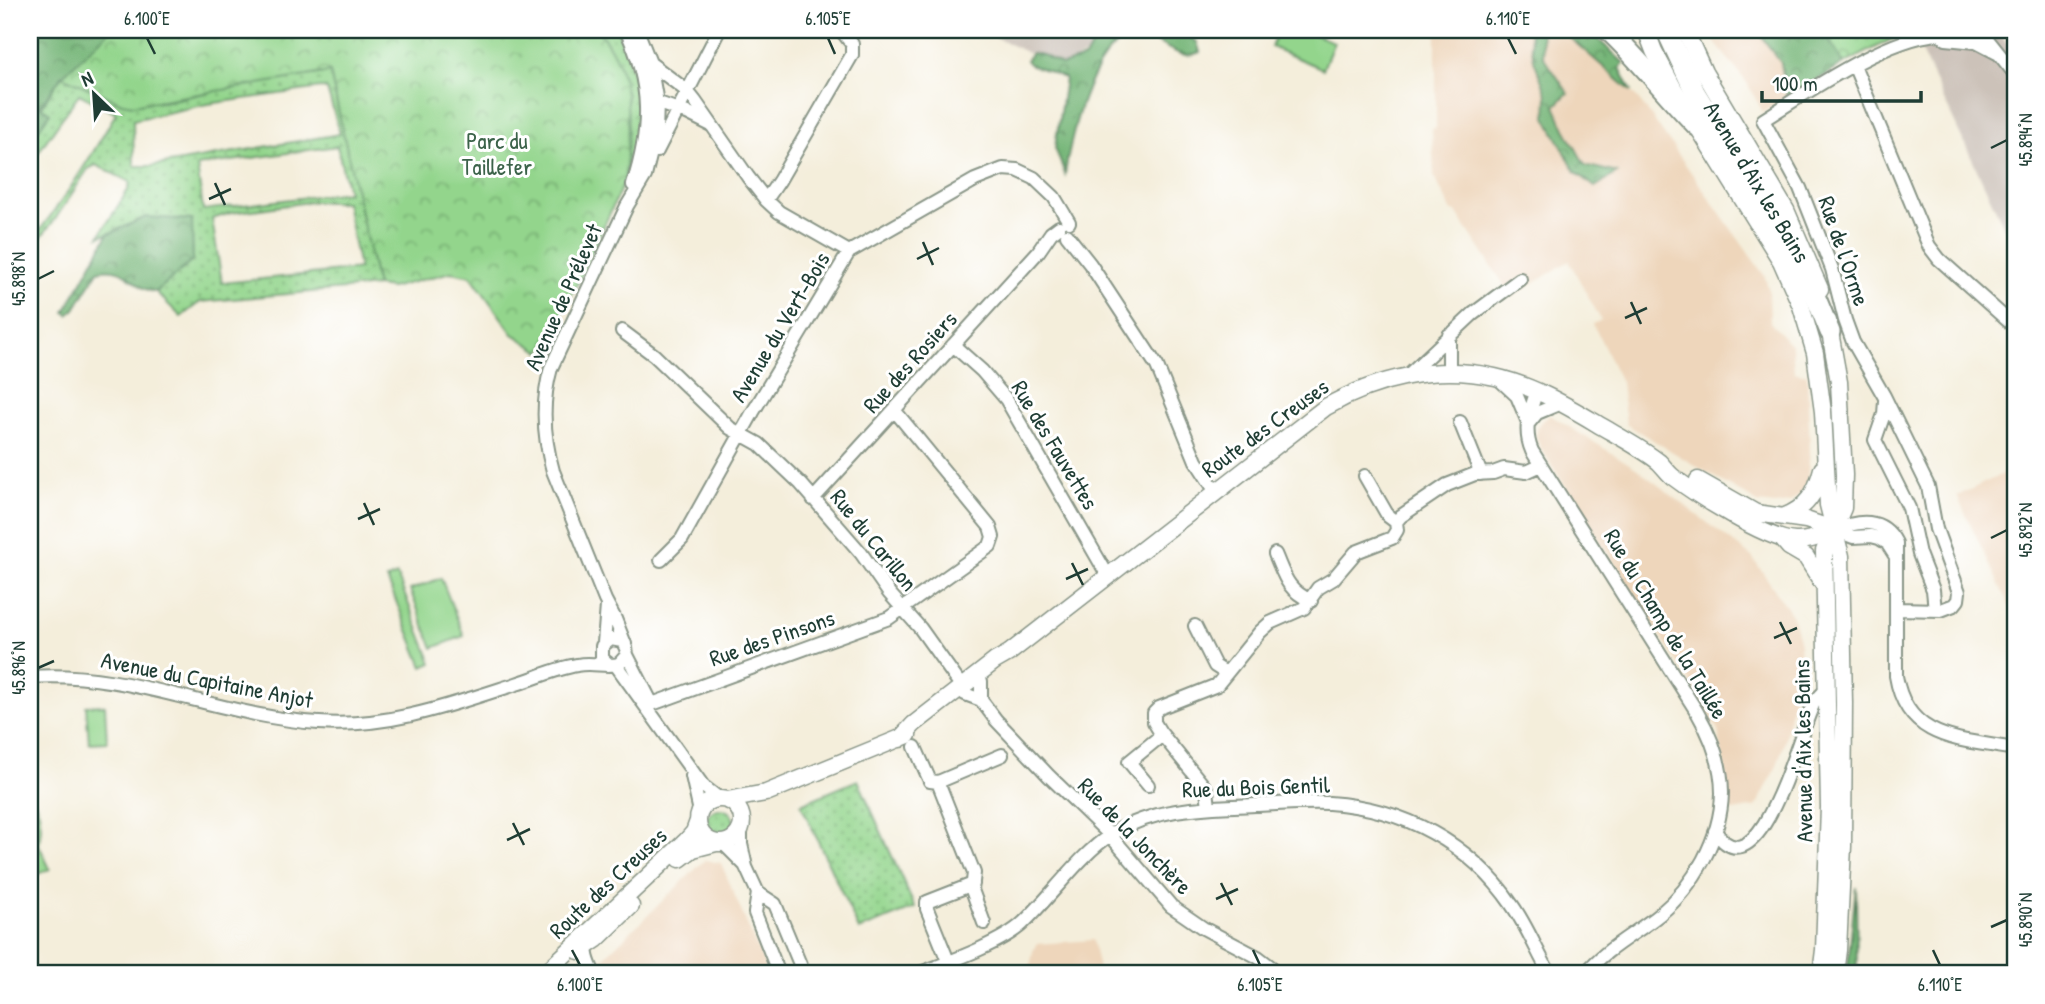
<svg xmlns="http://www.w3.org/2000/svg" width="2045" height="1004" font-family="'Patrick Hand',sans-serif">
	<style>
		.built { fill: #eed6bb }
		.industrial { fill: #ccc2b9 }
		.grass { fill: url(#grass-dots); stroke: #598960; stroke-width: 2; fill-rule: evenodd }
		.forest { fill: url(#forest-crowns); stroke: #4a7a56; stroke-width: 2 }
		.park { fill: url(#park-crowns); stroke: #598960; stroke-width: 2 }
		.pitch { fill: #93d58c; stroke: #598960; stroke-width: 2 }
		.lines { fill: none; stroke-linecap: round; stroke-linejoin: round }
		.minor-casing { stroke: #8a9688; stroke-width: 16 }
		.major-casing { stroke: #8a9688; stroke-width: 19 }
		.highway-casing { stroke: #8a9688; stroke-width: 23 }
		.minor { stroke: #fff; stroke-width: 12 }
		.major { stroke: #fff; stroke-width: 16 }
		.highway { stroke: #fff; stroke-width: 19 }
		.ticks { fill: none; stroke: #1f3d34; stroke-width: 2.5 }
		.labels { text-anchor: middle; stroke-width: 6; stroke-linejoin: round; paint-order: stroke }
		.park-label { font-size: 23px; fill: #3c634a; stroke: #fff }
		.street-label { font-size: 23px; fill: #1f3d34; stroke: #fff }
		.neatline { fill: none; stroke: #1f3d34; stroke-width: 2.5 }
		.ticks-label { font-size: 18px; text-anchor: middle; fill: #1f3d34 }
	</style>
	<defs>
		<pattern id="grass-dots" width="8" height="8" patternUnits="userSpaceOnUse" patternTransform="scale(1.75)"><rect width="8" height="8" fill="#93d58c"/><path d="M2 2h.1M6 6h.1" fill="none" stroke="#77ae73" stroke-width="1.8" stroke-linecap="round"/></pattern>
		<pattern id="forest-crowns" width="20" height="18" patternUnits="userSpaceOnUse" patternTransform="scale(1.75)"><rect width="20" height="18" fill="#76b678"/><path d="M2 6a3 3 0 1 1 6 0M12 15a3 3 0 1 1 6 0" fill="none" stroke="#609563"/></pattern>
		<pattern id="park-crowns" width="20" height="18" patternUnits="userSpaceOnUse" patternTransform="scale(1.75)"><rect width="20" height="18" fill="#93d58c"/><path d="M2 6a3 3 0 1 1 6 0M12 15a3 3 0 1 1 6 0" fill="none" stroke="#77ae73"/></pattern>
	</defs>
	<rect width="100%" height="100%" fill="#fff"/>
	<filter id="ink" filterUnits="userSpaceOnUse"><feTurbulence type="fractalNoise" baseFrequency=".0143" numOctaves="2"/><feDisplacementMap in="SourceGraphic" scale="14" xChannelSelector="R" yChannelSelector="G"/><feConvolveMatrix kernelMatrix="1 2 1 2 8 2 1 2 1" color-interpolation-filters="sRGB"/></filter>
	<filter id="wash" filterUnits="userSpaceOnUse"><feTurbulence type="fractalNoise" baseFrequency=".00686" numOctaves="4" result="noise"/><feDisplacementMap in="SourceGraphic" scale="28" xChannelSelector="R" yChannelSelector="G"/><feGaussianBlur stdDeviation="1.57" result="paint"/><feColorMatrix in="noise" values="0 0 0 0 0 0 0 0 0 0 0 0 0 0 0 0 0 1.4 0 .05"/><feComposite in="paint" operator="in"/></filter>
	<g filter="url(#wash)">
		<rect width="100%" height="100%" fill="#f4eedb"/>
		<path class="built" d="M1433,30H1561L1632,92L1646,109L1764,275L1769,290L1770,322L1792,346L1794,372L1807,375L1810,451L1807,482L1801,494L1789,503L1775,505L1758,503L1626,424L1621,382L1593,324L1601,320L1569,261L1512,297L1455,211L1452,212L1434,176L1432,129L1436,128V31Z
			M1705,30H1764L1759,34L1781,63L1787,98L1763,112L1747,83Z
			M1550,415L1636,468L1752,557L1792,615L1800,644L1798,673L1785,740L1775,771L1756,807L1728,812V784L1718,731L1706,707L1540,447L1536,436L1539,424Z
			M2015,468V618L1957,496Z
			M705,860L721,863L768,974H602L597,964Z
			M1093,940L1100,974H1029L1033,951L1037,944Z"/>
		<path class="industrial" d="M979,30H1101L1090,53L1064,65L1046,61Z
			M1998,33L2015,51V250L1917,43L1970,48Z"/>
		<path class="grass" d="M598,30H617C642,82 644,127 624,182C628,156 630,103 623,78C619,62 608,43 598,30Z
			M330,72L377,286L200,302L181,317L156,292L193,260L146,217L116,231L99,236L128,190L130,182L96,165L88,169L56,218L30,251V242C63,203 91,157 116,113L79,94L30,164C30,125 38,108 62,76L122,103L163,102L229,88ZM321,88L327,89L340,134L152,166H134L133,120L208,104ZM337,146L348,192L203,210L197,166ZM309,202H346L359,269L222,283L212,219L231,213Z
			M858,780L915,908L859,930L801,804Z
			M706 823a14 14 0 1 1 28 0a14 14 0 1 1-28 0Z"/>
		<path class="forest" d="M30,30H111L62,76L40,106L50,113L31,140Z
			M1100,30H1179L1197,42L1200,52C1179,62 1166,43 1146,38C1094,23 1070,139 1065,174L1055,148L1065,78L1029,64L1026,60L1032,53L1043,55L1062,65L1085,58Z
			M1529,30H1541L1543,56L1568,93L1555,106L1565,129L1585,165L1617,173L1595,187L1575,171L1546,117L1547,95L1534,60Z
			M1561,30H1588L1624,63L1620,68L1632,92Z
			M1764,30H1835L1828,39L1844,64L1787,98L1781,63L1759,33Z
			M146,217L192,220L193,260L156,292C133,290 128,263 98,271L75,309L68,315L65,312L108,234Z
			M1856,887L1857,974H1847Z"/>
		<path class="park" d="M111,30H561L564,32L571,30H598C608,43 619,62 623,78C630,103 628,156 624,182L581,277L541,352L513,334L471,276L451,272L391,288L377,286L330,72L133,105L122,103L62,76Z
			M1835,30H1902V31L1900,35L1844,64L1828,38Z"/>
		<path class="pitch" d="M1278,30H1302L1334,42L1323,69L1271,47Z
			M397,575L432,663L423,667L387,579Z
			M441,578L464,636L433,648L410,590Z
			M105,705L107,742L89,743L86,706Z
			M30,790L39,812L41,827L39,845L50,869L30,877Z"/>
	</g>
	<g filter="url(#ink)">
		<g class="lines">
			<defs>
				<path id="minor" d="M626,30C652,84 651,129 633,185
					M1936,30L1946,39L1976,42L1997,53
					M1980,30L2015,74
					M650,63L687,91L695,101L748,177L766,200L779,212L849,252
					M1854,65L1929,246L1939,259L2015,327
					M650,100L687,113L711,125
					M657,151L719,30
					M766,200L779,181L852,55V44L841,30
					M1067,235L1090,264L1157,366L1196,461L1216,492
					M622,331L654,355L730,428L759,444L801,484L861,553L889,593L920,628L962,687
					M1449,335V373
					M953,345L982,371L1006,399L1108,576
					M1407,376L1473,314L1520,279
					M1501,381L1517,396L1527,420
					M1537,391C1529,412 1523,431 1532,451L1697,712C1711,736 1722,764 1722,793C1721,838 1694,886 1660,914C1634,935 1606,948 1585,974
					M1885,401L1884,414L1875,440L1909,508L1919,554L1933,590L1935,610
					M1460,422L1481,474
					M1528,424L1537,413L1561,403
					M1365,476L1388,516L1396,522
					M813,499L1038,252L1051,233L1059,227
					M1835,530C1858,520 1883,517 1896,543V676C1907,742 1962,739 2015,749
					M1835,530L1853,537L1871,536L1879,538L1887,543L1896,557
					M1275,554C1285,577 1287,590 1311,601
					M661,560L682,539L753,412L849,252L975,180L1003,169L1017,170L1034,178L1054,197L1069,222
					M1896,609L1941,610L1954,605L1958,600L1959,592L1936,529L1928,486L1884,396L1853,342L1845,320L1832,269L1800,188L1763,120C1809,91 1886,38 1938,34
					M1195,626L1215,666L1226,673
					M604,643L607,606
					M625,644L615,619L605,600L553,471C543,436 541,403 551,368L627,206L645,176L656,132L657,103L650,63L637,30
					M627,655L651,702
					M616,665L703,786L721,800
					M30,677C128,669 221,717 319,723C388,728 451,705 516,684C536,678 557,668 577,665C591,662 606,667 619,664L627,655L626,648L622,641L611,639L602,646V658L608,664
					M965,694L981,700L996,720L1049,776L1110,835L1171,906L1203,928L1258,957L1280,974
					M981,700V681
					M652,704L889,618L990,546L993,537L990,527L895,411
					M915,747L930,781L938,782L974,873L972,890L984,923
					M692,776L700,812
					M938,782L1002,755
					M1148,785L1129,762L1162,735
					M1209,807L1207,790L1160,732L1154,722V713L1159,708L1217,685L1260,632L1270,623L1304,608L1318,588L1333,579L1356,552L1392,538L1397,530L1396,522L1401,516L1447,485L1475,474L1493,473L1504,469L1526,472L1541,465
					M741,827V844L746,867L758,893L775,904L804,974
					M1715,831C1760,899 1800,727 1814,703C1817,699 1821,695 1825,691
					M723,843L745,865
					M758,893L755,913L779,974
					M587,939C584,952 589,963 594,974
					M948,961L927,909V902L973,884
					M918,974C946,963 1000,944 1022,924C1050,898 1081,853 1112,834C1156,807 1205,807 1255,805C1279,804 1305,802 1329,803C1403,808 1470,843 1512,905C1527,926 1537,952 1550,974"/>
				<path id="major" d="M1646,30L1654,51L1674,89L1781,261L1801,306L1815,353L1823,412L1828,505L1841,556L1844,703L1843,846L1838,950L1835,974
					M1685,30L1704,72L1786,210L1820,289
					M1698,480L1756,513L1806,520L1835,530
					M1783,517C1807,508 1816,493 1822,469
					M1783,540L1789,547L1806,557L1823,584
					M900,739L914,724L995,661L1009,653L1326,407C1377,378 1436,364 1495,377C1531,385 1564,404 1596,423C1616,435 1640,447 1659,462C1664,467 1668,473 1673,477C1697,495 1767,540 1795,541C1809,542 1822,535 1835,530
					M698 821a22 22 0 1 1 44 0a22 22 0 1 1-44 0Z
					M727,800L766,793L908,735
					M680,859L693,849L716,843
					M579,951L597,939L631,906
					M544,974L686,841L694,832L698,821
					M1821,974L1824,950L1829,807L1824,551L1843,508L1844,475L1839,382L1828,321"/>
				<path id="highway" d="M1608,30C1640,60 1666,95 1697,126
					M1666,30L1695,92L1783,234L1816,298L1830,332"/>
			</defs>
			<use href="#minor" class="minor-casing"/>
			<use href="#major" class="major-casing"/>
			<use href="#highway" class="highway-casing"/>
			<use href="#minor" class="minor"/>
			<use href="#major" class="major"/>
			<use href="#highway" class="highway"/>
		</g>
	</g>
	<path class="ticks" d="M147,38L155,54M828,38L835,54M1508,38L1516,54M1991,148L2007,140M215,183L225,205M209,199L231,189M923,242L933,265M917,259L939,248M38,279L54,271M1631,302L1641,324M1625,318L1647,308M364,503L374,525M358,519L380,509M1991,538L2007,530M1072,563L1083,585M1066,579L1088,569M1780,622L1791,644M1774,638L1797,628M38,668L54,661M513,823L524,845M507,840L530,829M1221,883L1232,905M1216,899L1238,889M1991,927L2007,920M572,950L580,965M1253,950L1260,965M1933,950L1940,965"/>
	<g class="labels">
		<g class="park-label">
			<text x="497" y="149">Parc du<tspan x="497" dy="26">Taillefer</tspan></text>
		</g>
		<g class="street-label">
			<text transform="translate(1757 182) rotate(59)" y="8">Avenue d'Aix les Bains</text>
			<text transform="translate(1844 251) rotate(71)" y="8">Rue de l'Orme</text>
			<text transform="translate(563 297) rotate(-66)" y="8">Avenue de Prélevet</text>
			<text transform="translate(780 327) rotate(-59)" y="8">Avenue du Vert-Bois</text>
			<text transform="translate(910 362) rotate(-48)" y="8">Rue des Rosiers</text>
			<text transform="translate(1265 428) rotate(-36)" y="8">Route des Creuses</text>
			<text transform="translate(1055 445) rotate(59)" y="8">Rue des Fauvettes</text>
			<text transform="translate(874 540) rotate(51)" y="8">Rue du Carillon</text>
			<text transform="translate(1666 624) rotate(59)" y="8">Rue du Champ de la Taillée</text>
			<text transform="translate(772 638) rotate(-19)" y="8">Rue des Pinsons</text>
			<text transform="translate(207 680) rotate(11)" y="8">Avenue du Capitaine Anjot</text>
			<text transform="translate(1803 751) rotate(-91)" y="8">Avenue d'Aix les Bains</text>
			<text transform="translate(1256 787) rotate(-2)" y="8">Rue du Bois Gentil</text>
			<text transform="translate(1135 836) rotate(46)" y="8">Rue de la Jonchère</text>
			<text transform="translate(608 883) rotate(-43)" y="8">Route des Creuses</text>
		</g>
	</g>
	<rect width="2045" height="1004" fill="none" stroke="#fff" stroke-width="77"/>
	<g transform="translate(94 94) rotate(335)" stroke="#ffffff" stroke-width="5" paint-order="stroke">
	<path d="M0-5L12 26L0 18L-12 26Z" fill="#1f3d34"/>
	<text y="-10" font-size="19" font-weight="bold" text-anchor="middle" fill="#1f3d34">N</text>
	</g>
	<path d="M1762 91v10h159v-10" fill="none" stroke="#1f3d34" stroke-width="3.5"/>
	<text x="1772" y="91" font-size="21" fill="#1f3d34" stroke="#ffffff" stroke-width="5" paint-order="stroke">100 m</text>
	<rect x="38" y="38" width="1969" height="927" class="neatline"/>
	<g class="ticks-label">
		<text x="147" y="25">6.100°E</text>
		<text x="828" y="25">6.105°E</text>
		<text x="1508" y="25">6.110°E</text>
		<text transform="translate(2026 140) rotate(-90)" y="6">45.894°N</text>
		<text transform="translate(19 279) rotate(-90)" y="6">45.898°N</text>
		<text transform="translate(2026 530) rotate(-90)" y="6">45.892°N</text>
		<text transform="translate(19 668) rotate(-90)" y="6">45.896°N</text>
		<text transform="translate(2026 920) rotate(-90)" y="6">45.890°N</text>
		<text x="580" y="991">6.100°E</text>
		<text x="1260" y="991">6.105°E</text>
		<text x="1940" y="991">6.110°E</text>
	</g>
</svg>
